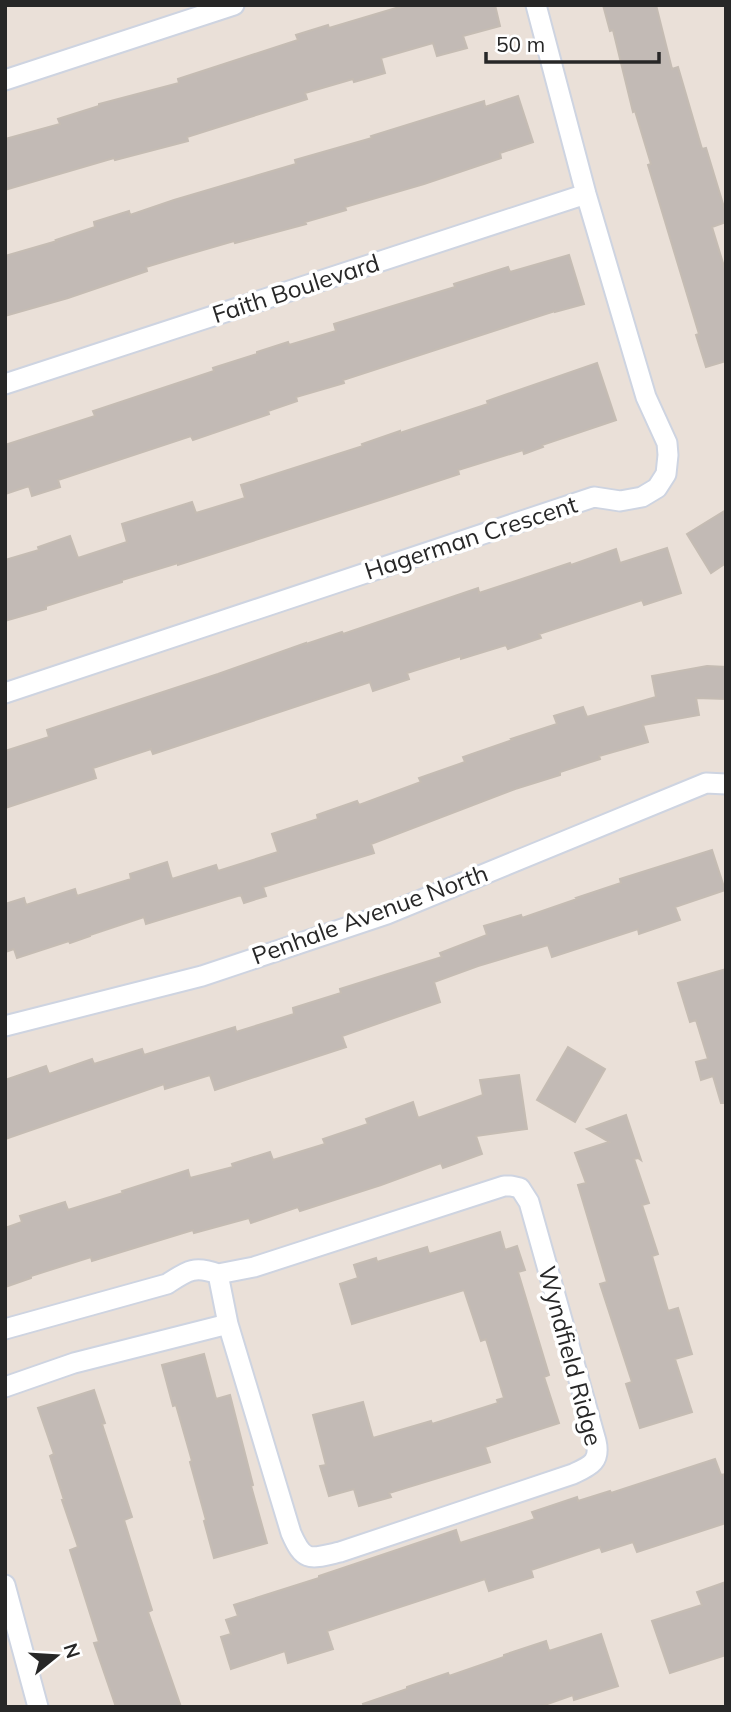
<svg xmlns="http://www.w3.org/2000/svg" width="731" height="1712" font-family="Mulish,sans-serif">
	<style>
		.building { fill: #c2bab5; stroke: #c5bcb3; stroke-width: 2 }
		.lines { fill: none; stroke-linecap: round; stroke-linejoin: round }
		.minor-casing { stroke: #ced4e1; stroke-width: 23 }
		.minor { stroke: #fff; stroke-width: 19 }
		.labels { text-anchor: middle; stroke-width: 7; stroke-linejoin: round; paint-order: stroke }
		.street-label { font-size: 24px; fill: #272727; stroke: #fff }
	</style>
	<rect width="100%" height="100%" fill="#eae0d8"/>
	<path class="building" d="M406,5H495L500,26L463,36L467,48L437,56L433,43L381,58L385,73L354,82L353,79L305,93L307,99L187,137L188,141L115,160L114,158L5,190V139L60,124L58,119L99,106V104L179,83L178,79L298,40L296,35L328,25L329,28Z
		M603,5H656L672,69L678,67L702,149L706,148L726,214V222L712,227L726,273V361L706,367L696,335L699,334L648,165L651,164L635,111L633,112L613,30L610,31Z
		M518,96L533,142L500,153L501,158L424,184L345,207L346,210L305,222L306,224L235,243L234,241L179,257L146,267L147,271L68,298L5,316V256L57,241L56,240L95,227L94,222L129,211L130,215L174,200L296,164L295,160L372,138L371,136L484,101L485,107Z
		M569,255L584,304L555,312V311L343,380L344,383L296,397L297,401L268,411L269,414L193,440L191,436L58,480L60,487L32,496L29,486L5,494V445L95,416L93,411L214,371L213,368L257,354V352L288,342L289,345L336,331L334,324L455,287L454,284L508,267L510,272Z
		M597,363L616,420L542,445L543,447L524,454L523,450L458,470L459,474L383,499L209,555L178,565V563L122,580V582L46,606V609L5,621V560L39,550L38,547L70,536L78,558L127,542L122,524L192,502L196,513L245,498L241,485L363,446L362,444L400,431V433L488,404L487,401Z
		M726,510V563L711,573L687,534Z
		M667,548L681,593L644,605L642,600L539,634L541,638L508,649L506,645L461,659V656L407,673L409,679L373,691L370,682L153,754L151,749L93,768L96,778L5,808V751L49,737L47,730L218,674L306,643V644L342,632L343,634L478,588L479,593L570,563L571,565L616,549L620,563Z
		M707,666L726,667V699L696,698L699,715L643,725L648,742L599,756L600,759L560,772V775L515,789L371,844L374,853L263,887L266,896L244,903L241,895L146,924L144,917L90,935V936L70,943L69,941L17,958L14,949L5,952V904L24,898L26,905L75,889L77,896L131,879L130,874L167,862L172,879L216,865L218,871L278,852L272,834L318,819L317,815L357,801L359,805L421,782L419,778L465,762L463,757L512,740L511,739L557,724L554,716L583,707L587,717L656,697L652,676Z
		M712,850L725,890L675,907L680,920L639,934L638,929L552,957L548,945L478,966L434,982L440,1002L342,1036L346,1047L215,1090L210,1075L165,1089L164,1084L5,1139V1080L46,1066L49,1074L92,1059L94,1064L142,1049L144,1055L235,1027L236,1032L294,1014L293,1008L341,993L340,989L442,957L440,953L487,935L484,926L521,915L522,918L577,899L576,898L621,883L620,879Z
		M726,969V1103H721L713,1076L701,1080L696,1062L708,1059L696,1020L690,1022L678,983Z
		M568,1047L605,1069L575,1122L537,1100Z
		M519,1075L527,1129L476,1136L482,1154L443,1168L441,1163L381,1185L300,1211L298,1207L251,1223L249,1218L194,1233L193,1230L92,1261L91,1257L31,1276V1278L5,1287V1228L22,1222L20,1216L65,1202L68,1210L123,1193L122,1191L188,1170L190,1178L233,1167L232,1164L270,1152L273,1160L325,1144L323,1139L368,1124L366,1119L413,1102L418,1118L483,1095L480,1080Z
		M626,1115L641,1160L638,1158L634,1159L649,1203L642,1205L658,1254L652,1256L668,1311L678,1308L692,1354L675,1359L692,1412L640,1428L626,1384L632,1382L600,1284L607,1282L578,1185L586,1183L575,1153L609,1142L587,1129Z
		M500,1232L505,1250L517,1246L525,1270L518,1272L549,1375L544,1377L559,1423L485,1447L490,1462L389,1493L391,1497L359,1506L354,1489L329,1496L320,1466L326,1465L313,1415L363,1402L373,1438L431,1421L432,1424L498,1403L497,1400L504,1398L486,1339L481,1341L464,1290L352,1324L340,1284L358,1278L354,1265L376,1258L377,1262L427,1247L429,1254Z
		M204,1354L216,1399L230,1395L253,1485L251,1486L267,1543L214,1558L204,1521L206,1520L190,1462L192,1461L176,1405L173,1406L162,1365Z
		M94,1390L105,1423L102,1424L132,1517L124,1520L152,1610L148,1612L181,1707H116L94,1643L99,1642L70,1550L78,1547L62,1500H64L50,1456L54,1454L38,1408Z
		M715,1459L721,1475L726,1474V1523L637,1552L633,1542L602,1552L600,1547L531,1570L533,1577L489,1591L485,1579L327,1631L333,1649L288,1663L285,1651L231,1669L221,1637L231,1634L226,1620L238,1616L234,1605L319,1578V1576L456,1530L460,1543L535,1519L532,1512L577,1497L578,1501L610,1491L611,1493Z
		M726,1582V1655L670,1673L652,1621L702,1605L697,1592Z
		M601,1634L618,1686L574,1700L573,1695L539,1707H364L363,1704L407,1689V1687L448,1673L449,1676L504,1657V1655L546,1641L549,1651Z"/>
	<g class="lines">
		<defs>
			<path id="minor" d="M5,80L234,5
				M5,384L586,194
				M5,693L594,497L620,501L642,497L657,488L666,474L668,455L667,443L646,397L586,194L536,5
				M5,1026L202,976L387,914L706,783L726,784
				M504,1186H511L520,1188L529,1202L596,1441C601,1462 590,1466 573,1474L340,1552C310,1559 304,1563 291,1533L228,1324L218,1274L254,1267Z
				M5,1329L167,1284C187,1271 194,1265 218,1274
				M5,1387L74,1363L228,1324
				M5,1585L38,1707"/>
		</defs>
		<use href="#minor" class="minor-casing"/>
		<use href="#minor" class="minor"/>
	</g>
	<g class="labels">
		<g class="street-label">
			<text transform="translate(296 289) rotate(-18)" y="8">Faith Boulevard</text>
			<text transform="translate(471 538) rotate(-18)" y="8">Hagerman Crescent</text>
			<text transform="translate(370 915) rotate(-20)" y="8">Penhale Avenue North</text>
			<text transform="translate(570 1356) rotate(75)" y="8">Wyndfield Ridge</text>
		</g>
	</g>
	<rect width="731" height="1712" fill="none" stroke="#272727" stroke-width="14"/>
	<g transform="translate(56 1656) rotate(72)" stroke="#ffffff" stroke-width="5" paint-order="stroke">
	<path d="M0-5L12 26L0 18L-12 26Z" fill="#272727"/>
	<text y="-10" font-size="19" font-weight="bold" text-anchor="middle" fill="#272727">N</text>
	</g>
	<path d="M486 52v10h173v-10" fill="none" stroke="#272727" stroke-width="3.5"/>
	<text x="496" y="52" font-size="21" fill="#272727" stroke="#ffffff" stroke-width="5" paint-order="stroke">50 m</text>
</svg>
